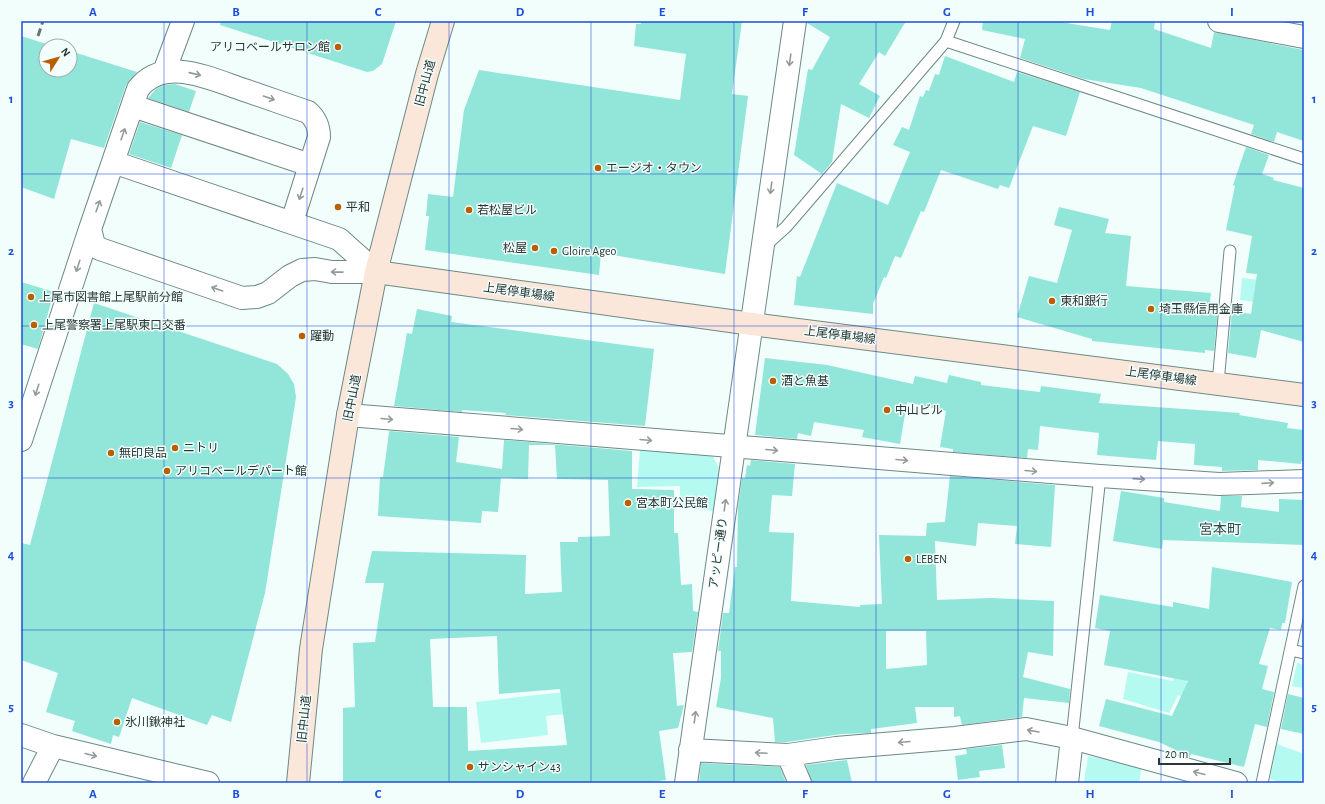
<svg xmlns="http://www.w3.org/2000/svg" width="1325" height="804" font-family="'Alegreya Sans','Noto Sans JP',sans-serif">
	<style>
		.green { fill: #b4faf0 }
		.building { fill: #91e5d9; fill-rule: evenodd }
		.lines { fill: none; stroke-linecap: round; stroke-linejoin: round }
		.service-casing { stroke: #6d8985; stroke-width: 13 }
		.minor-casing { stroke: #6d8985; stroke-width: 24 }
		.tertiary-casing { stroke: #6d8985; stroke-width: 24 }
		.secondary-casing { stroke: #6d8985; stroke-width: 24 }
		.service { stroke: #fff; stroke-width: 11 }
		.minor { stroke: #fff; stroke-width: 22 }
		.tertiary { stroke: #fff; stroke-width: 22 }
		.secondary { stroke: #fbe7da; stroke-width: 22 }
		.rail { stroke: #697674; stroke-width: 3; stroke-dasharray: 8 4; stroke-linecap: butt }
		.oneway { stroke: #949b9a }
		.grid { fill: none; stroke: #1d4ed8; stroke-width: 1; stroke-opacity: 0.55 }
		.poi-dot { fill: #b95f00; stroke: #f1fefb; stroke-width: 1.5 }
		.labels { text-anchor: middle; stroke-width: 3; stroke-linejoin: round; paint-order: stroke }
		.poi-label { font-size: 12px; fill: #2a3735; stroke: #f1fefb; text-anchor: start }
		.street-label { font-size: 12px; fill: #2a3735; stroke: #f1fefb }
		.quarter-label { font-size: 14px; fill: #2e4945; stroke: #f1fefb }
		.neatline { fill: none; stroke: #1d4ed8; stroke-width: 1.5 }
		.grid-label { font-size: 13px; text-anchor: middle; font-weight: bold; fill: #1d4ed8 }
	</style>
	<rect width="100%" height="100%" fill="#f1fefb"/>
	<path class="green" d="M1242,278L1289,283L1272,304L1240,300Z
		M640,450L711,453L719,468L714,511L680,507V486L637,487Z
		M1297,663L1304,665V688L1292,686Z
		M1176,666L1188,669L1186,682L1204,691L1198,705L1178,695L1169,713L1123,699L1128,672L1173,681Z
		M564,692L566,714L546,716L548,735L481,743L476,702Z
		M1277,744L1304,754V771L1300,783H1284L1270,779Z
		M1088,756L1142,766L1139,783H1084Z"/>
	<path class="building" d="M221,21H396L382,64L373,71L367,72L220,25Z
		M641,21H742L732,94L748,96L725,274L601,253L599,275L425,250L429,216H426L428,194L453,197L464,110L479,70L680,100L686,54L634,46L636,24H641Z
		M807,21H906L885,56L879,52L859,84L880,96L869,118L841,104L832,162L822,174L794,155L808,69L812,70L830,37L807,23Z
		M983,21H1054L1110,30L1112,21H1155L1154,29L1211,48L1214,32L1304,50V141L1277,132L1274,142L1251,134L1254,125L1141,88L1084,79L1020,58L1025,39L982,30Z
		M21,36L53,46H46V70H70V51L137,72L126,85L104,148L71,139L54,199L21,187Z
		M945,56L1014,82L1017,72L1080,92L1066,136L1033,126L1009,188L1000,185L998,189L941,170L924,212L921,211L901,258L895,256L886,278L884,277L873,304V314L794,305L797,276L800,277L837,183L888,205L910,152L893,145L902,127L909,130L920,96L923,97L926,90L929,91L935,74L939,75Z
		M175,84L196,91L189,112L148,98L156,89L164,85Z
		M140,122L182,135L171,168L129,154Z
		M1246,147L1269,155L1262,174L1274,178L1273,180L1304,188V342L1261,330L1256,358L1228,353L1232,311L1251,314L1257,274L1246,273L1252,236L1226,230L1235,186L1233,185Z
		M1059,207L1109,219L1105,233L1131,236L1126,286L1211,293L1209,308L1218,309L1214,351L1205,350V353L1092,341V339L1017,317L1029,276L1057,283L1072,230L1054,225Z
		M21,282L54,292L38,349L21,344Z
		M94,303L277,364L288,374L294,384L296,397L265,593L231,722L212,715L207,725L132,698L119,737L113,735L111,744L72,731L75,721L46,712L58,673L21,660V543L30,545Z
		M417,309L452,316L451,322L654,349L645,426L505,415L506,413L462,410V412L394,406L407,333L412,334Z
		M765,358L827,365L913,384L915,376L947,383L949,375L981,382V385L1040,392L1041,386L1101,394L1099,403L1240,413L1239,415L1288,423L1287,428L1304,430V462L1301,461V464L1258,460V470L1222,471V467L1194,465L1195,444L1158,441L1156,460L1097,455L1099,433L1040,426L1038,450L1028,449L1027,458L953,452V449L940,447L946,411L907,402L900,444L862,437L864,430L814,422L811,436L798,433L797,439L755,435Z
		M390,431L459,437L456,462L502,469L504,440L632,451V489L674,490V533H678L681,585L692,584L693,611L698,612L692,652L673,653L677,706L684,705L678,728L659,731L666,780L644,783H343V708L355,707L353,643L375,642L384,583H365L372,551L526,555L525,594L562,592L560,542H578V537L610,536L608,480L557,479L555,445H529L528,479L501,478V477L498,512L482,511L481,523L378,516L380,477H383L389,432ZM497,636L499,694L560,689L567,745L468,751L467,707H433L430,639Z
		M751,460L795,464L792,496L772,495L769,532L794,533L791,601L860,607V605L882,604L879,535L926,536L927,523L945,522L950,476L1055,485L1051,547L1015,544L1017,526L978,523L976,546L935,541L937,600L991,598L1054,601L1053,656L1028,652L1023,677L1070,689L1069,703L1024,698L1022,717L962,725L960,716L954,717V707H915L917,723L871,729V733L841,734L787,742H775L773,718L716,707L721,678V651H718L723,613H729L735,567H737L738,507L742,478H745L747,465L750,466ZM886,631H926L927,665L886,669Z
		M1121,491L1164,498V502L1220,511L1221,496H1242L1241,507L1279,512V499L1304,500V545L1163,540L1162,549L1113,541Z
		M1212,567L1292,582L1285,623H1282L1281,630L1270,628L1259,664L1268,666L1262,689L1274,692L1267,727L1255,724L1244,767L1191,754L1190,757L1159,742L1099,726L1106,699L1172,716L1188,681L1104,665L1110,631L1095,628L1100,595L1173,607V602L1209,609Z
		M1288,694L1304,698V734L1281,729Z
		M1002,745L1005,768L979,771L980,777L958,780L955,756L967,754L966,749Z
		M847,760L852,783H812L806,765Z
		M701,763L780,767L786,783H699Z"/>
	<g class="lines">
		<defs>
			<path id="service" d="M946,41L1304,159
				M765,246L786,227L946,41L954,21
				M1218,383L1230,251
				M1291,650L1304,653
				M1072,738L1100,476
				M1262,783L1304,586"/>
			<path id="minor" d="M1219,21L1304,37
				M164,72L183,21
				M348,415L1100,476L1219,484L1304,481
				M21,735L53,746L208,783
				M690,750L788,755L836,748L955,738L1026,729L1072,738L1236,783
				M788,755L800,783
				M34,783L53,746
				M686,783L795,21
				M1067,783L1072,738"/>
			<path id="tertiary" d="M133,106L310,165
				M113,162L339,239L376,272
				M292,222L319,137C319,126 316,119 308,112C287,105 265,97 244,90C211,79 164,55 138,89L90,229L94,245L100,249L242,298L257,297L268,293L290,276L302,270L315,269L332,272H376
				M21,440L90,229"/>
			<path id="secondary" d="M376,272L752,324L1304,395
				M298,783L311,649L348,415L376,272L427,74L443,21"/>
		</defs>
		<use href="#service" class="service-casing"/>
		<use href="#minor" class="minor-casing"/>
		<use href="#tertiary" class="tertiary-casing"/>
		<use href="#secondary" class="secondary-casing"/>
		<use href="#service" class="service"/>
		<use href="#minor" class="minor"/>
		<use href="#tertiary" class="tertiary"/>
		<use href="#secondary" class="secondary"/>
		<path class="rail" d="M38,36L43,21"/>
	</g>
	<defs><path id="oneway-shaft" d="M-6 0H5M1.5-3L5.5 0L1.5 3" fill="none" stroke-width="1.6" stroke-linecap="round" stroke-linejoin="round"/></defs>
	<g class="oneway">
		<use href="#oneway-shaft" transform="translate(790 60) rotate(98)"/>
		<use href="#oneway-shaft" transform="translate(195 74) rotate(13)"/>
		<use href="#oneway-shaft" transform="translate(269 98) rotate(19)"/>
		<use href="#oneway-shaft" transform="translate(123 134) rotate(-71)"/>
		<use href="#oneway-shaft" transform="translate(771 188) rotate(98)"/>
		<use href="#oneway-shaft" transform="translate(301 194) rotate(108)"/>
		<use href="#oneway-shaft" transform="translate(98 206) rotate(-71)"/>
		<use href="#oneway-shaft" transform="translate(78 266) rotate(108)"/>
		<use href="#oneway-shaft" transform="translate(337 272) rotate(-179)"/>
		<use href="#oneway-shaft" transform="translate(217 289) rotate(-161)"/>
		<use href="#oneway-shaft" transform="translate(37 390) rotate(108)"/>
		<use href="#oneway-shaft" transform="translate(387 419) rotate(5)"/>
		<use href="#oneway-shaft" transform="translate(517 429) rotate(5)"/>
		<use href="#oneway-shaft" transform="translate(646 440) rotate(5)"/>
		<use href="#oneway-shaft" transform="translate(772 450) rotate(5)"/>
		<use href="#oneway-shaft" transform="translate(902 460) rotate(5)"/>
		<use href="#oneway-shaft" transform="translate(1031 471) rotate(5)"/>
		<use href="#oneway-shaft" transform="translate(1139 479) rotate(4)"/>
		<use href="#oneway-shaft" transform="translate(1268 483) rotate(-4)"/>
		<use href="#oneway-shaft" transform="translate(725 505) rotate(-82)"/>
		<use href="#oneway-shaft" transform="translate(695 717) rotate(-82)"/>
		<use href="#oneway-shaft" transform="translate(1033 731) rotate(-170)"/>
		<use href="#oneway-shaft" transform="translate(904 742) rotate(175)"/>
		<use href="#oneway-shaft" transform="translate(761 753) rotate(-177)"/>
		<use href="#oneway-shaft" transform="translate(91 755) rotate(14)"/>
		<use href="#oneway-shaft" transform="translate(1199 773) rotate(-165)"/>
	</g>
	<path class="grid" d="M164,21V783M307,21V783M449,21V783M591,21V783M734,21V783M876,21V783M1018,21V783M1161,21V783M21,174H1304M21,326H1304M21,478H1304M21,630H1304"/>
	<g class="poi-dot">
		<circle cx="338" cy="47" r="4"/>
		<circle cx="598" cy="168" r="4"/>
		<circle cx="338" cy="207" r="4"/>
		<circle cx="469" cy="210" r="4"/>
		<circle cx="535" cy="248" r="4"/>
		<circle cx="554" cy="251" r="4"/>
		<circle cx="31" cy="297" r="4"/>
		<circle cx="1052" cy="301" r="4"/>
		<circle cx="1151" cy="309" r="4"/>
		<circle cx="34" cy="325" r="4"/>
		<circle cx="302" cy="336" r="4"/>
		<circle cx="773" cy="381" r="4"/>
		<circle cx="887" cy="410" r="4"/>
		<circle cx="175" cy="448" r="4"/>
		<circle cx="111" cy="453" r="4"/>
		<circle cx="167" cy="471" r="4"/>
		<circle cx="628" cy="503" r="4"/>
		<circle cx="908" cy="559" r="4"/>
		<circle cx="117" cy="722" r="4"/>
		<circle cx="470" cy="767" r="4"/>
	</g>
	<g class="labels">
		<g class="poi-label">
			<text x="330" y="51" text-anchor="end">アリコベールサロン館</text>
			<text x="606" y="172">エージオ・タウン</text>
			<text x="346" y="211">平和</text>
			<text x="477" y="214">若松屋ビル</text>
			<text x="527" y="252" text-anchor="end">松屋</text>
			<text x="562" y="255">Gloire Ageo</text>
			<text x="39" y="301">上尾市図書館上尾駅前分館</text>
			<text x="1060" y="305">東和銀行</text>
			<text x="1159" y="313">埼玉縣信用金庫</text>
			<text x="42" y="329">上尾警察署上尾駅東口交番</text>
			<text x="310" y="340">躍動</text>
			<text x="781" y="385">酒と魚基</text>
			<text x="895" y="414">中山ビル</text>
			<text x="183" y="452">ニトリ</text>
			<text x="119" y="457">無印良品</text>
			<text x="175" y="475">アリコベールデパート館</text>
			<text x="636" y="507">宮本町公民館</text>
			<text x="916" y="563">LEBEN</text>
			<text x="125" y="726">氷川鍬神社</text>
			<text x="478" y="771">サンシャイン43</text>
		</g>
		<g class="street-label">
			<text transform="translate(425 83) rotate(-75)" y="4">旧中山道</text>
			<text transform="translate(519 292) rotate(8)" y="4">上尾停車場線</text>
			<text transform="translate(840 335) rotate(7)" y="4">上尾停車場線</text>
			<text transform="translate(1161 376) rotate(8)" y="4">上尾停車場線</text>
			<text transform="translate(352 398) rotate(-79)" y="4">旧中山道</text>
			<text transform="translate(718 553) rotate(-82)" y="4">アッピー通り</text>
			<text transform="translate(304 719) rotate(-84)" y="4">旧中山道</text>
		</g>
		<g class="quarter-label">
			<text x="1220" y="534">宮本町</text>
		</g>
	</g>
	<rect width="1325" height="804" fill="none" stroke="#f1fefb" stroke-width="44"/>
	<g transform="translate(58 58) rotate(53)"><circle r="19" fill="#f1fefb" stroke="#a1aeac"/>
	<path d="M0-3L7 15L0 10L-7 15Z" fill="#b95f00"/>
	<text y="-6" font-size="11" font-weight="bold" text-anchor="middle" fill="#2a3735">N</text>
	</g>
	<path d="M1159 758v6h71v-6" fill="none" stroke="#2a3735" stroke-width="2"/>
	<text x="1165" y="758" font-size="12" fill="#2a3735" stroke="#f1fefb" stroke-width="3" paint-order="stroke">20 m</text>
	<rect x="22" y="22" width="1281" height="760" class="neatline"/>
	<g class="grid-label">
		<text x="93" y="16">A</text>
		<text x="236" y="16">B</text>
		<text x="378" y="16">C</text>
		<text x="520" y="16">D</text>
		<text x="662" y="16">E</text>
		<text x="805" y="16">F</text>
		<text x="947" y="16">G</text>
		<text x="1090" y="16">H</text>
		<text x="1232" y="16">I</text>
		<text x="11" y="103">1</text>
		<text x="1314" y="103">1</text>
		<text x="11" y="255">2</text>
		<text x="1314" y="255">2</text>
		<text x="11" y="407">3</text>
		<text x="1314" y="407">3</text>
		<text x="11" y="559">4</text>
		<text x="1314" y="559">4</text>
		<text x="11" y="711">5</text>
		<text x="1314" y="711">5</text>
		<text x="93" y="798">A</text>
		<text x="236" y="798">B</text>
		<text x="378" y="798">C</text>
		<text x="520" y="798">D</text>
		<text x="662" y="798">E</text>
		<text x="805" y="798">F</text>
		<text x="947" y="798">G</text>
		<text x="1090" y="798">H</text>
		<text x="1232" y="798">I</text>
	</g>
</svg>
